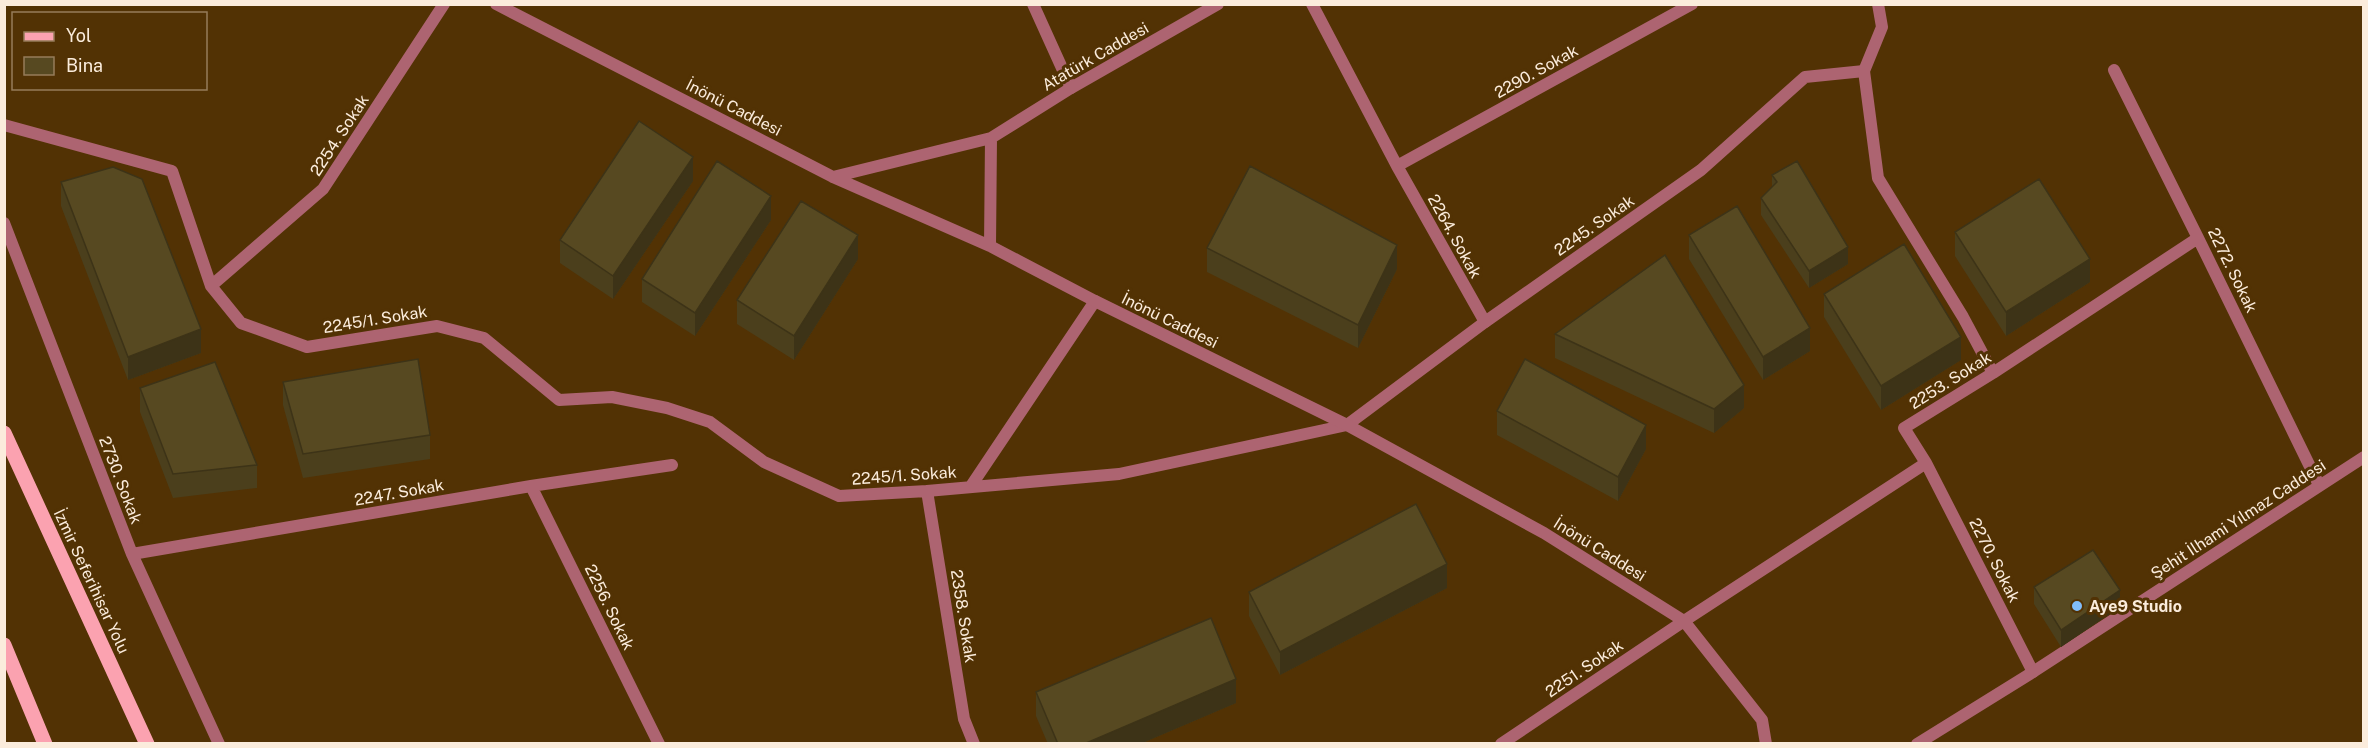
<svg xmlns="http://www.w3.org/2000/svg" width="2368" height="748" font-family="'Public Sans',sans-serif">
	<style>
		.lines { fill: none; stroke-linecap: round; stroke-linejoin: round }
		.service { stroke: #ad6471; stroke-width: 12 }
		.minor { stroke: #ad6471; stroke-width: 12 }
		.tertiary { stroke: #ad6471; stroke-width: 12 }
		.primary { stroke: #fba2b0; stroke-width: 15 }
		.wall { fill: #4b3f1c }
		.shaded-wall { fill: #3d3317 }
		.building { fill: #574921; stroke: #3d3317; stroke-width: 1.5 }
		.poi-dot { fill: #80bdfa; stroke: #523204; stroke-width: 2 }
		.labels { text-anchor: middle; stroke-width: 6; stroke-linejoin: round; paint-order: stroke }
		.street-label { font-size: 16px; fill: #fbecdc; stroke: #523204 }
		.poi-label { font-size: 16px; font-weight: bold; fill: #fbecdc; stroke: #523204; text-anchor: start }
	</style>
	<rect width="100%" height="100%" fill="#523204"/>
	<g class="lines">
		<path class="service" d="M1485,322L1701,170L1805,77L1864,71"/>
		<path class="minor" d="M1033,4L1071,88
			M1878,4L1882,27L1864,71L1878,178L1963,317L1993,373
			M2114,70L2198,238L2319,485
			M4,125L172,171L211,286L241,323L307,347L437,326L484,338L559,400L612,397L667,408L710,422L764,462L839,496L927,491L1119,474L1347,425L1485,322L1397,166L1312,4
			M1397,166L1692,4
			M4,223L132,554L219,744
			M211,286L323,189L444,4
			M1926,463L2033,672
			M531,486L659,744
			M971,486L1095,301
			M927,491L964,719L974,744
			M132,554L531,486L672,465
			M1684,621L1926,463L1904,428L1993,373L2198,238"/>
		<path class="tertiary" d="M496,4L833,177L990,246L1095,301L1347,425L1544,533L1684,621L1762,720L1766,744
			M833,177L991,138L1071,88L1218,4
			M990,246L991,138
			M1501,744L1684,621
			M1917,744L2033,672L2364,457"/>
		<path class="primary" d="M4,433L147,744
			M4,645L45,744"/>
	</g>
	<path class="wall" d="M1772,175L1848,264L1809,288L1761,215V198L1772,187Z
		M693,181L613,299L560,263V240Z
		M61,182L201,353L128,380L61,206Z
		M771,220L695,336L642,302V279Z
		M1955,232L2090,282L2006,336L1955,256Z
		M1689,235L1810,351L1763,380L1689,259Z
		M1207,248L1397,269L1358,348L1207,272Z
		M858,259L794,360L737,324V300Z
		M1824,294L1961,360L1881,410L1824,317Z
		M1555,334L1744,408L1714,433L1555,358Z
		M283,382L430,435V459L303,478L283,405Z
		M140,388L257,465V488L173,498L140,412Z
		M1497,411L1646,449L1618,501L1497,435Z
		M2034,587L2120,607L2061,647L2034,604Z
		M1447,588L1280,675L1249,616V592Z
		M1036,692L1236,703L1140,744H1048L1036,716Z"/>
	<path class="shaded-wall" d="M693,157V181L613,299V276Z
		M771,196V220L695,336V313Z
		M858,235V259L794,360V336Z
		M1397,245V269L1358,348V325Z
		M1848,247V264L1809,288V271Z
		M2090,259V282L2006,336V312Z
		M1810,328V351L1763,380V357Z
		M201,329V353L128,380V357Z
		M1961,337V360L1881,410V386Z
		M1744,385V408L1714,433V409Z
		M1646,425V449L1618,501V477Z
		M1447,564V588L1280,675V652Z
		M2120,590V607L2061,647V630Z
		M1236,679V703L1140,744H1084Z"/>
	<path class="building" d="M639,121L693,157L613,276L560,240Z
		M717,161L771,196L695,313L642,279Z
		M1797,161L1848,247L1809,271L1761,198L1777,182L1772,175Z
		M1250,166L1397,245L1358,325L1207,248Z
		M113,167L142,179L201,329L128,357L61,182Z
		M2039,179L2090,259L2006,312L1955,232Z
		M801,201L858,235L794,336L737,300Z
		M1737,206L1810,328L1763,357L1689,235Z
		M1904,244L1961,337L1881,386L1824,294Z
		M1665,255L1744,385L1714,409L1555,334Z
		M418,359L430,435L303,454L283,382Z
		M1525,359L1646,425L1618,477L1497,411Z
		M215,362L257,465L173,474L140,388Z
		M1416,504L1447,564L1280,652L1249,592Z
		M2093,550L2120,590L2061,630L2034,587Z
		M1211,618L1236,679L1084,744H1058L1036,692Z"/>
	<circle class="poi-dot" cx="2077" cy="606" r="6"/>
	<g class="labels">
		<g class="street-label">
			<text transform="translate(1095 56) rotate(-30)" y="6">Atatürk Caddesi</text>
			<text transform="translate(1536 71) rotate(-29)" y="6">2290. Sokak</text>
			<text transform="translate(734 107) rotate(27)" y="6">İnönü Caddesi</text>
			<text transform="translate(339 135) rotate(-57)" y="6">2254. Sokak</text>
			<text transform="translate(1594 225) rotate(-35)" y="6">2245. Sokak</text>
			<text transform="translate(1455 236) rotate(61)" y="6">2264. Sokak</text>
			<text transform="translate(2233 270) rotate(64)" y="6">2272. Sokak</text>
			<text transform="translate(375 319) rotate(-9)" y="6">2245/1. Sokak</text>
			<text transform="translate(1170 320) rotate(26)" y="6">İnönü Caddesi</text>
			<text transform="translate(1950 380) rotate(-32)" y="6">2253. Sokak</text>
			<text transform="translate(904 475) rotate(-4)" y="6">2245/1. Sokak</text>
			<text transform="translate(121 480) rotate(69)" y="6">2730. Sokak</text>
			<text transform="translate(399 492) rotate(-10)" y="6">2247. Sokak</text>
			<text transform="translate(2238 519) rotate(-33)" y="6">Şehit İlhami Yılmaz Caddesi</text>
			<text transform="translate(1600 549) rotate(32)" y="6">İnönü Caddesi</text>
			<text transform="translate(1995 560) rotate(63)" y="6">2270. Sokak</text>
			<text transform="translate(92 581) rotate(65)" y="6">İzmir Seferihisar Yolu</text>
			<text transform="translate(610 607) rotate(64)" y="6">2256. Sokak</text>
			<text transform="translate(964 616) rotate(81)" y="6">2358. Sokak</text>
			<text transform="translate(1584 668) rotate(-34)" y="6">2251. Sokak</text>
		</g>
		<g class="poi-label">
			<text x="2089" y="612">Aye9 Studio</text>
		</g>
	</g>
	<rect width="2368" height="748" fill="none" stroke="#fbecdc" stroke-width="12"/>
	<rect x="12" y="12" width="195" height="78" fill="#523204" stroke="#967c5a" stroke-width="1.5"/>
	<rect x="24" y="32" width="30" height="9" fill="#fba2b0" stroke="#967c5a" stroke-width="1.5"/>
	<text x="66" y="42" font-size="18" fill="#fbecdc">Yol</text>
	<rect x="24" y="57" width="30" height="18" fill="#574921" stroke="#967c5a" stroke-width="1.5"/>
	<text x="66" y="72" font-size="18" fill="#fbecdc">Bina</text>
</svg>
